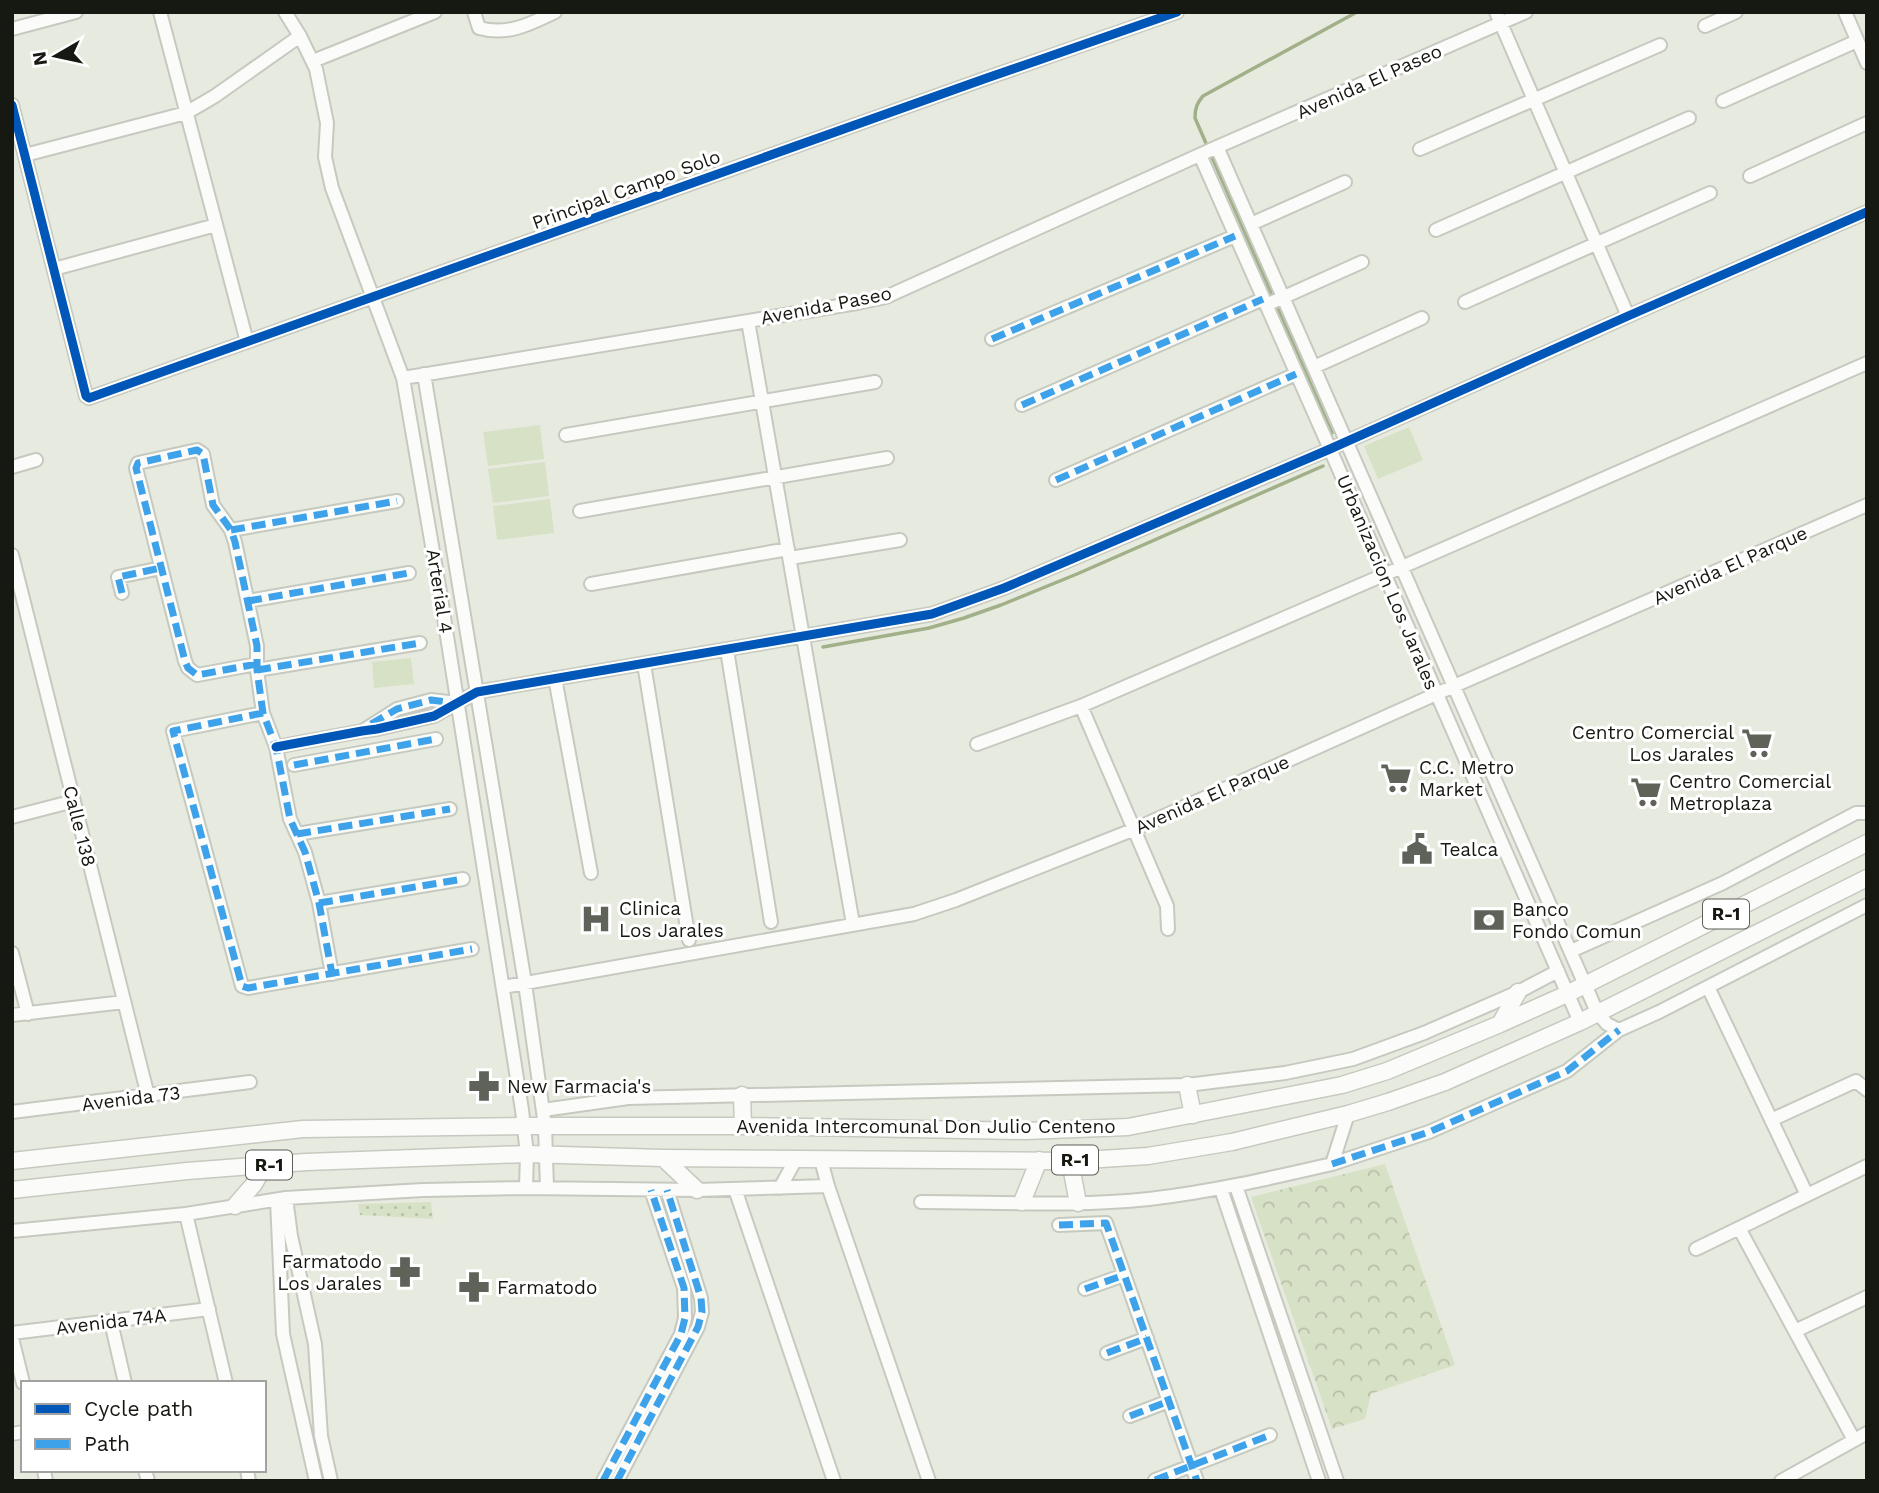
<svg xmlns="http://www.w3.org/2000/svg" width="1879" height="1493" font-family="'Work Sans',sans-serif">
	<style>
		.grass { fill: url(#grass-dots) }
		.park { fill: url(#park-crowns) }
		.pitch { fill: #d7e1c5 }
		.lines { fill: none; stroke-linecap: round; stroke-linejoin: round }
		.stream { stroke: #a2b089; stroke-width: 3.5 }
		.minor-casing { stroke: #c6c9bf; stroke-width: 16 }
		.major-casing { stroke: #c6c9bf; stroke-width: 19 }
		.minor { stroke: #fbfcfa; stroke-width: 12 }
		.major { stroke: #fbfcfa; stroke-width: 16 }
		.quiet { stroke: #3da2ea; stroke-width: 7; stroke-dasharray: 14 7; stroke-linecap: butt }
		.cycleway-casing { stroke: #fff; stroke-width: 13 }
		.cycleway { stroke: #0057b8; stroke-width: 9 }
		.labels { text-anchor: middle; stroke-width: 6; stroke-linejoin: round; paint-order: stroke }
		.shield { fill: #fff; stroke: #5c5e58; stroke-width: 2 }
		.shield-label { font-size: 18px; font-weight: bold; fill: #161911 }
		.street-label { font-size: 19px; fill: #161911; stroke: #fff }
		.poi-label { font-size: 19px; fill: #161911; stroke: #fff; text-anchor: start }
	</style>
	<defs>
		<pattern id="grass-dots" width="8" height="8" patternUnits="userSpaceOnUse" patternTransform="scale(1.75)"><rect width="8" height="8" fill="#d7e1c5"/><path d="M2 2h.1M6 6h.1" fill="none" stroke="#b8c0a8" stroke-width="1.8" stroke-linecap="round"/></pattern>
		<pattern id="park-crowns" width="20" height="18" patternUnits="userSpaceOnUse" patternTransform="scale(1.75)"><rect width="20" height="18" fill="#d7e1c5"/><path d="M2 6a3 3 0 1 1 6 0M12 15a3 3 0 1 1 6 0" fill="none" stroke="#b8c0a8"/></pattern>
	</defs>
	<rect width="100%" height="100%" fill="#e7ebdf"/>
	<path class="grass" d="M431,1202L433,1219L360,1215L358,1204Z"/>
	<path class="park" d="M1385,1164L1455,1365L1371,1394L1365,1419L1332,1429L1251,1197Z"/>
	<path class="pitch" d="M540,425L544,459L488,466L483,432Z
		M1409,427L1423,460L1378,479L1364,446Z
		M545,462L549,496L493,503L488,469Z
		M550,499L554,533L497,540L493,506Z
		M411,658L414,684L374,688L372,662Z"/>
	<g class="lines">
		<path class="stream" d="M1332,433L1195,118C1195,108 1197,103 1203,96L1357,12
			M823,647L929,628L964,618L1001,605L1077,574L1323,466"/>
		<defs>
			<path id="minor" d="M160,12L247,342
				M285,12L300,36L316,69L327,123L325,157L332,188L403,378L440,592L522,1110L527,1154L526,1188
				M474,12L479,28C508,36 530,24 555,12
				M1496,12L1628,316
				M1845,12L1867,63
				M1705,26L1736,12
				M12,29L76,12
				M313,61L435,12
				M1723,101L1857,41
				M12,105L86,396L89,398L984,79L1177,12
				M1217,147L1597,1012L1607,1024L1619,1030
				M1420,149L1660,45
				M25,155L186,113L215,96L300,36
				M1200,155L1330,449L1580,1022
				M1750,176L1867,123
				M1251,224L1345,182
				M1436,230L1689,118
				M54,269L216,225
				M1465,302L1710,193
				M1266,305L1362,262
				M748,321L853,924
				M992,339L1235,236
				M1314,367L1422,318
				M424,374L525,983L545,1126L547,1188
				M403,378L857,303L886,297L1217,147L1526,12
				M1022,405L1263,299
				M566,435L875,382
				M12,467L36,460
				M1056,480L1296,374
				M580,511L887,458
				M231,530L397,501
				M12,555L148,1096
				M790,558L900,540
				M591,584L788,549
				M122,593L118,577L161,568
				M248,601L409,573
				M727,650L771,922
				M257,664L197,675L188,668L185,661L136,468L138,463L197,450L203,454L213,505L231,530L235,542L257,646V670L263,713L276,747L290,819L305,852L319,903L332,974
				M644,664L689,940
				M257,670L420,643
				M555,678L591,873
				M1081,706L1167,906L1168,929
				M263,713L173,731L242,986L248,988L472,949
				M364,730L397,709L431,700L457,703
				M977,744L1081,706L1402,567L1867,363
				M276,747L362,731L377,729L434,716L477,692L932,614L1004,588L1330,449L1628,316L1867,212
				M294,765L436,739
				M12,817L74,801
				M297,834L450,809
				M319,903L463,879
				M1571,951L1723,883L1856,813H1867
				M12,953L28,1014
				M503,987L914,914L956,900L1135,829L1454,686L1867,505
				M1708,987L1807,1195
				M12,1015L124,1002
				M543,1110L628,1098L1187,1085L1285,1073L1353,1059L1424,1033L1518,992L1558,971
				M12,1112L250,1082
				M1771,1120L1856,1081L1867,1090
				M821,1160L828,1186L929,1481
				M1332,1164L1429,1132L1567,1071L1619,1030L1659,1012L1867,905
				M1236,1186L1337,1481
				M780,1188L796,1159
				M735,1189L834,1481
				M1221,1189L1319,1481
				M286,1198L291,1236L315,1344L321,1436L331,1481
				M277,1200L283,1334L316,1481
				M921,1202C997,1202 1074,1207 1149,1199C1211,1192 1271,1178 1332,1164L1348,1114
				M186,1214L226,1383
				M1059,1225L1106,1223L1197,1481
				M1739,1228L1854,1440
				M12,1231L186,1214L286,1198L423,1190L526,1188L697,1190L828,1186
				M1696,1249L1867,1166
				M1085,1289L1124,1275
				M111,1322L125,1383
				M1795,1331L1867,1297
				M12,1333L209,1309
				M12,1338L23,1383
				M1107,1353L1147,1338
				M1130,1416L1169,1401
				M12,1434L23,1432
				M44,1470L46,1481
				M145,1470L148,1481
				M247,1470L249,1481
				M1155,1480L1270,1435
				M603,1481L681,1334L685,1318L684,1288L651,1190
				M617,1481L698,1327L702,1312L701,1298L667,1190
				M1781,1481L1867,1433"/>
			<path id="major" d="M1500,1024L1518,992
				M1187,1085L1193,1115
				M742,1095L743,1126
				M663,1158L697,1190
				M12,1161L303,1129L525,1126H743L1025,1131L1128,1127L1342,1085L1387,1071L1500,1024L1567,994L1867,843
				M1070,1161L1078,1203
				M12,1190L187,1171L306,1162L527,1154L663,1158L1070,1161L1148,1156L1232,1142L1348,1114L1388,1102L1445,1082L1580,1022L1867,878
				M1022,1202L1039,1160
				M235,1206L254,1184L265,1165"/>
		</defs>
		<use href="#minor" class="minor-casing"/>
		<use href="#major" class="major-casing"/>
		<use href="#minor" class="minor"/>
		<use href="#major" class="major"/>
		<path class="quiet" d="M992,339L1235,236
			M1022,405L1263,299
			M1056,480L1296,374
			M231,530L397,501
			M122,593L118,577L161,568
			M248,601L409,573
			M257,664L197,675L188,668L185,661L136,468L138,463L197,450L203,454L213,505L231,530L235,542L257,646V670L263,713L276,747L290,819L305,852L319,903L332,974
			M257,670L420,643
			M263,713L173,731L242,986L248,988L472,949
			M371,724L397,709L431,700L456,703
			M294,765L436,739
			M297,834L450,809
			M319,903L463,879
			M1332,1164L1429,1132L1567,1071L1619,1030
			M1059,1225L1106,1223L1197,1481
			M1085,1289L1124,1275
			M1107,1353L1147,1338
			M1130,1416L1169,1401
			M1155,1480L1270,1435
			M603,1481L681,1334L685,1318L684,1288L651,1190
			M617,1481L698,1327L702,1312L701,1298L667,1190"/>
		<defs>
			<path id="cycleway" d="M12,105L86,396L89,398L984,79L1177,12
				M276,747L362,731L377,729L434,716L477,692L932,614L1004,588L1330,449L1628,316L1867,212"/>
		</defs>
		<use href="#cycleway" class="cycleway-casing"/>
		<use href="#cycleway" class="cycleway"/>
	</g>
	<defs>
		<symbol id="supermarket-bare" viewBox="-9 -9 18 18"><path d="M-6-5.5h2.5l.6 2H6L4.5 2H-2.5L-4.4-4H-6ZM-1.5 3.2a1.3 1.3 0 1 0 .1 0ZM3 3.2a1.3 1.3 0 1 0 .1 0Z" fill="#5f6259" stroke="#fff" stroke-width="2.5" paint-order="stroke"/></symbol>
		<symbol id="civic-bare" viewBox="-9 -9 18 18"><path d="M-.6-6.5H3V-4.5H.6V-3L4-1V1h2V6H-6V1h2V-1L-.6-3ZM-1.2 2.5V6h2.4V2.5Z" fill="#5f6259" stroke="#fff" stroke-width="2.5" paint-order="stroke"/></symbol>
		<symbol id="hospital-bare" viewBox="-9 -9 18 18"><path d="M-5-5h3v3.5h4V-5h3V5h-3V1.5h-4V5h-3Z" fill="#5f6259" stroke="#fff" stroke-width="2.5" paint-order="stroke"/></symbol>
		<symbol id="bank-bare" viewBox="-9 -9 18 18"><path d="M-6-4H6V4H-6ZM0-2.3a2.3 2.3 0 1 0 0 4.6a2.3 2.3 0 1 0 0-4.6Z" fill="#5f6259" stroke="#fff" stroke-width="2.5" paint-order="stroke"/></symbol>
		<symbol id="pharmacy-bare" viewBox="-9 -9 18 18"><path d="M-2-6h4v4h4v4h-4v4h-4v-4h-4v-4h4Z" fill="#5f6259" stroke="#fff" stroke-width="2.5" paint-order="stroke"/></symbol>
	</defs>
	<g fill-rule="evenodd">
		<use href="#supermarket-bare" x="1735" y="721" width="44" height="44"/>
		<use href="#supermarket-bare" x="1374" y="756" width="44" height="44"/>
		<use href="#supermarket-bare" x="1624" y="770" width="44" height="44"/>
		<use href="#civic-bare" x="1395" y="827" width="44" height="44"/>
		<use href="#hospital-bare" x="574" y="897" width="44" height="44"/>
		<use href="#bank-bare" x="1467" y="898" width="44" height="44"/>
		<use href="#pharmacy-bare" x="462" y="1064" width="44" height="44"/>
		<use href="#pharmacy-bare" x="383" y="1250" width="44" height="44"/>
		<use href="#pharmacy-bare" x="452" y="1265" width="44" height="44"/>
	</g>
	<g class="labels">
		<g class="shield">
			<rect x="1703" y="899.5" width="46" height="29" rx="5"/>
			<rect x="1052" y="1145.5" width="46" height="29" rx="5"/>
			<rect x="246" y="1150.5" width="46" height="29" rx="5"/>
		</g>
		<g class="shield-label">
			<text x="1726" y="920">R-1</text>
			<text x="1075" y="1166">R-1</text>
			<text x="269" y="1171">R-1</text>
		</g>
		<g class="street-label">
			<text transform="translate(1369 81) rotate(-24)" y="7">Avenida El Paseo</text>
			<text transform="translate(626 189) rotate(-20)" y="7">Principal Campo Solo</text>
			<text transform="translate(826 305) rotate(-11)" y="7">Avenida Paseo</text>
			<text transform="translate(1730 565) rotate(-24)" y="7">Avenida El Parque</text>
			<text transform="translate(1388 582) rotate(67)" y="7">Urbanizacion Los Jarales</text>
			<text transform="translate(440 591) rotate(81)" y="7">Arterial 4</text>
			<text transform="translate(1212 794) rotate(-24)" y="7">Avenida El Parque</text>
			<text transform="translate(80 826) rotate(76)" y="7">Calle 138</text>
			<text transform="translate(131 1098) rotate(-7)" y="7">Avenida 73</text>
			<text x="926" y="1133">Avenida Intercomunal Don Julio Centeno</text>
			<text transform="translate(111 1321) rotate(-7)" y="7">Avenida 74A</text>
		</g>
		<g class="poi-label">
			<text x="1734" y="739" text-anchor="end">Centro Comercial<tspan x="1734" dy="22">Los Jarales</tspan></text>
			<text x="1419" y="774">C.C. Metro<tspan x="1419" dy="22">Market</tspan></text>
			<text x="1669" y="788">Centro Comercial<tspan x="1669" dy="22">Metroplaza</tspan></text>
			<text x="1440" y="856">Tealca</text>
			<text x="619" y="915">Clinica<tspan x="619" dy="22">Los Jarales</tspan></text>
			<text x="1512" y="916">Banco<tspan x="1512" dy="22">Fondo Comun</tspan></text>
			<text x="507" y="1093">New Farmacia's</text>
			<text x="382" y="1268" text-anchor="end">Farmatodo<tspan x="382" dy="22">Los Jarales</tspan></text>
			<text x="497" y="1294">Farmatodo</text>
		</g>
	</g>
	<rect width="1879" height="1493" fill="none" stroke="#161911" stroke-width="28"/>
	<rect x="21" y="1381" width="245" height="91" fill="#ffffff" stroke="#a2a3a0" stroke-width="2"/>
	<rect x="35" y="1404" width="35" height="10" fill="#0057b8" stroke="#a2a3a0" stroke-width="2"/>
	<text x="84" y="1416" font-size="21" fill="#161911">Cycle path</text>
	<rect x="35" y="1439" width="35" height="10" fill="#3da2ea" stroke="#a2a3a0" stroke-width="2"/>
	<text x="84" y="1451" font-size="21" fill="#161911">Path</text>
	<g transform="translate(56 56) rotate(261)" stroke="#ffffff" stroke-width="5" paint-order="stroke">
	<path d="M0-5L12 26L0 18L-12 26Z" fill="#161911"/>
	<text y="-10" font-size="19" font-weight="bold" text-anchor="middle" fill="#161911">N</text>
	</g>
</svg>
